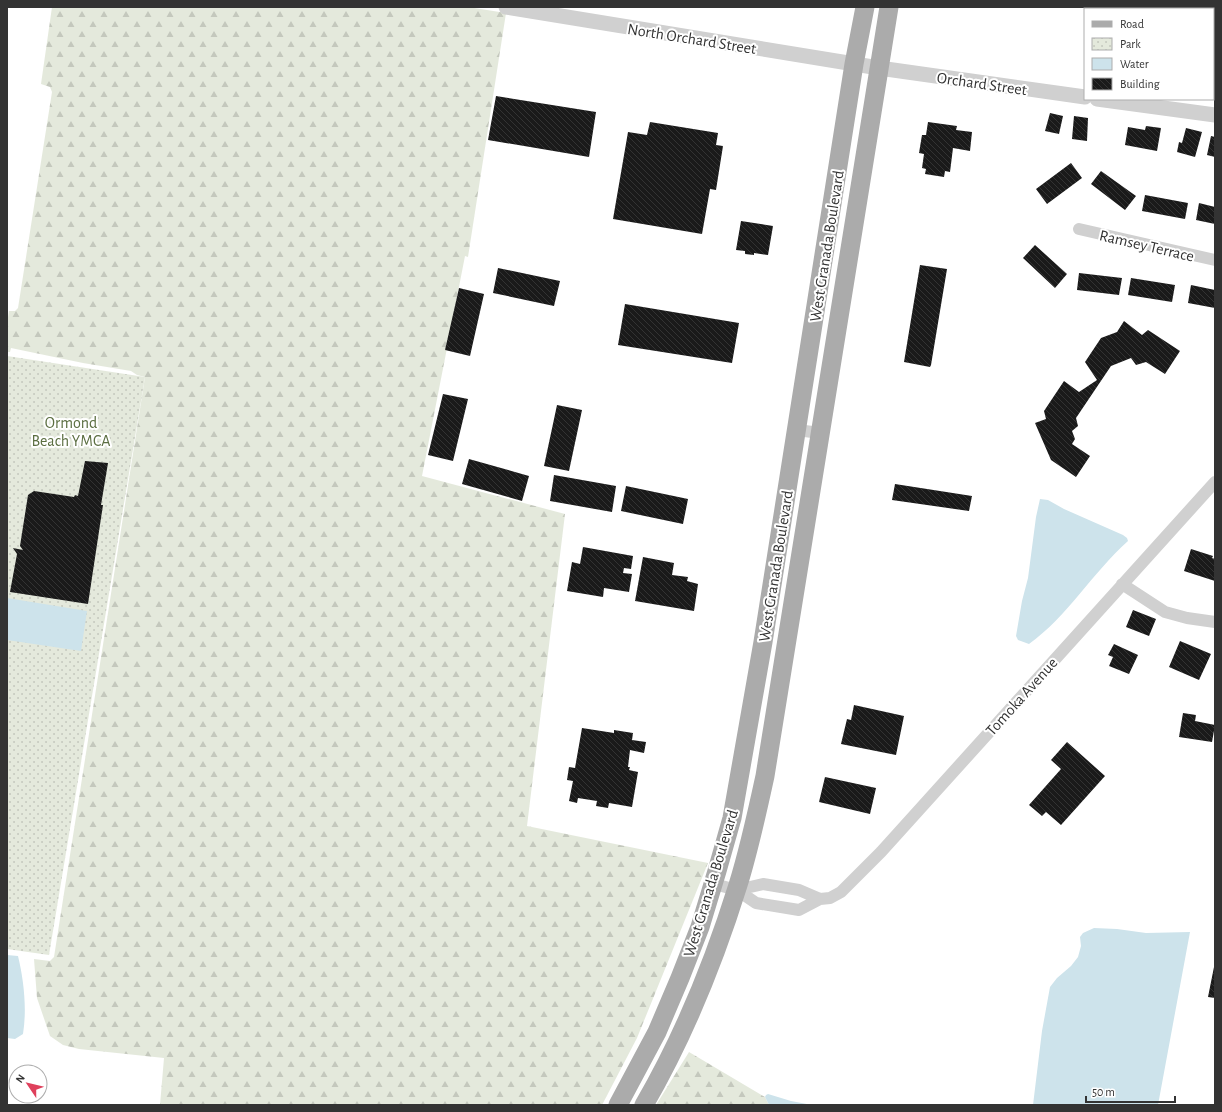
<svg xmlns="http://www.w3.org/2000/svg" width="1222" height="1112" font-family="'Alegreya Sans',sans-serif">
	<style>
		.forest { fill: url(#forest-firs) }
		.park { fill: url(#park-dots) }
		.water { fill: #cde3eb }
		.building { fill: url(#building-back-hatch) }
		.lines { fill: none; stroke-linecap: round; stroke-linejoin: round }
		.minor { stroke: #d0d0d0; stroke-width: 12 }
		.tertiary { stroke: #d0d0d0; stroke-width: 15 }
		.primary { stroke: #ababab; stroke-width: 19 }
		.labels { text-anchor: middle; stroke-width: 4; stroke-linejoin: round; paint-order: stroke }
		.street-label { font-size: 16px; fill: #333; stroke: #fff }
		.park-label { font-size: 16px; fill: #5b6e41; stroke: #fff }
	</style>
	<defs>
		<pattern id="forest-firs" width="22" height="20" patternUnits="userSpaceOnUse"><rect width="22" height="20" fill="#e4e9dc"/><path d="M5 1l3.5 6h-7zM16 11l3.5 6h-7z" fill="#c4c8bd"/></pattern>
		<pattern id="park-dots" width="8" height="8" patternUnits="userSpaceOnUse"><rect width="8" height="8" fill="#e4e9dc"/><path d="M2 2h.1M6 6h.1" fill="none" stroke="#c4c8bd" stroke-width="1.8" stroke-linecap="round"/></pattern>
		<pattern id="building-back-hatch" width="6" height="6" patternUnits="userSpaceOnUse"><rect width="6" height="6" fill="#1a1a1a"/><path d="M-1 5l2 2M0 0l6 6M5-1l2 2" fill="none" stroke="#333"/></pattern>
	</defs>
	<rect width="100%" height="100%" fill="#fff"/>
	<path class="forest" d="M52,7H468L506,13L468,257L465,256L422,476L565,514L527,826L708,863L637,1038L602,1105H160L164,1058L79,1049L63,1045L50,1036L37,998L34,959L50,961L54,957L145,377L137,375L131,371L83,363L11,348L10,352H7V323L9,311H15L18,308L52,92L50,87L41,84Z
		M689,1052L765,1097L769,1105H656Z"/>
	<path class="park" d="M7,356L145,377L49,955L7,949Z"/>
	<path class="water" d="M1040,499L1048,500L1064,509L1123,535L1127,538L1128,541C1093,572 1067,617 1029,644L1018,640L1016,636L1022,601L1028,578L1036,517Z
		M7,598L87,611L81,651L7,640Z
		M1094,928L1117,929L1146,933L1190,932L1158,1105H1033L1042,1031L1050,987L1057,978L1071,966L1078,957L1081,946L1080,937L1083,933Z
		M7,955L18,956C24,981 27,1009 23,1034L15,1039L7,1038Z
		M768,1094L791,1101L812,1105H769L765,1097L766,1095Z"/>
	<path class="building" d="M1103,7H1164V9H1102Z
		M1212,7H1215V37H1213Z
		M496,96L596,112L589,157L488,140Z
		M1050,113L1063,116L1059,134L1045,131Z
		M1074,116L1088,118L1087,141L1072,139Z
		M650,122L718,133L716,145L723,146L716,190L710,189L702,234L613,219L628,132L647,135Z
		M928,122L957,126L956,130L972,132L970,151L953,148L950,172L945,171L944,177L925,174L926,169L922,168L924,154L919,153L922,135H926Z
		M1146,126L1161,128L1157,151L1125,145L1128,127L1145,130Z
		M1186,128L1202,132L1195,157L1177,152L1179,142L1182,143Z
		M1211,136L1215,137V157L1207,155Z
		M1071,163L1082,178L1047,204L1036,189Z
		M1101,171L1136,196L1125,210L1091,184Z
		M1145,195L1188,203L1185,219L1142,211Z
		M1199,203L1215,207V224L1196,220Z
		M741,221L773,226L768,255L754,253V255L745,254V251L736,250Z
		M1035,245L1067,274L1055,288L1023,258Z
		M920,265L947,269L931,365L930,367L904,362Z
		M498,268L560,281L554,306L493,293Z
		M1079,273L1122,278L1119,295L1077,290Z
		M1131,278L1175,285L1172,302L1128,295Z
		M1191,285L1215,290V308L1188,303Z
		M459,288L484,294L470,356L445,350Z
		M625,304L739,323L732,363L618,345Z
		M1124,321L1142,335L1148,330L1180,351L1165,374L1146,362L1136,365L1131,358L1111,366L1076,418L1078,426L1072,431L1075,439L1072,444L1090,456L1076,477L1051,460L1035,423L1046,419L1044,411L1064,381L1079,392L1097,380L1085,362L1101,338L1117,332Z
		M443,394L468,399L453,461L428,455Z
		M557,405L582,410L569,471L544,466Z
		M469,459L529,476L522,501L462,484Z
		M85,461L108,463L101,505H103L88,604L10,592L17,554L13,548L23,550L20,546L28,495L34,491L74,497L75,495L78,496Z
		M554,475L616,486L612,512L550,501Z
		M895,484L972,496L969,511L892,500Z
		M626,486L688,499L683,524L621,511Z
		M583,547L633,556L631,569L624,568L623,573L632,574L629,592L604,588L603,597L567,591L572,562L580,564Z
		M1191,549L1213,556L1212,558L1215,559V581L1184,571Z
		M643,557L674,563L672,575L688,577L687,581L698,584L694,611L635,601Z
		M1133,610L1156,619L1149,636L1126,627Z
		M1180,641L1211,654L1199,680L1169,667Z
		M1114,644L1138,655L1129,674L1109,666L1113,657L1108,655Z
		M854,705L904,716L896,755L841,744L847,719L851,720Z
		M1183,713L1196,715L1195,721L1215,725L1212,742L1179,737Z
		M582,728L614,733V730L633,733L632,740L646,742L644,753L630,750L628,767H630L629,770L638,772L632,807L609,803L608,808L596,806L597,801L578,798L577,803L569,801L573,781L567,780L569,767L575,768Z
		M1067,742L1105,776L1061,825L1046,812L1042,816L1029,805L1061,769L1051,760Z
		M825,777L876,788L870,814L819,802Z
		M1214,967H1215V998L1208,997Z"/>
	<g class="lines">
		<path class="minor" d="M1079,229L1215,260
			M797,430L820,433
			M1122,584L1165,612L1187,618L1215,622
			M714,884L737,890L756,903L799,910L820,899L830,898L841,892L881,852L1215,482
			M737,890L763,884L799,890L820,899"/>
		<path class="tertiary" d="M506,7L879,68L1085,97
			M1097,99L1215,115"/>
		<path class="primary" d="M618,1105L657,1032L680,978L700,927L717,871L732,818L763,642L854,64L865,7
			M644,1105C684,1036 714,962 738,885C749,850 757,813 765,776L889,7"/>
	</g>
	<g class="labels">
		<g class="street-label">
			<text transform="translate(692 38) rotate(9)" y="6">North Orchard Street</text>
			<text transform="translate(982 83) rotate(8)" y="6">Orchard Street</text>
			<text transform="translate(1147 245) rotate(13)" y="6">Ramsey Terrace</text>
			<text transform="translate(826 246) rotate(-81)" y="6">West Granada Boulevard</text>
			<text transform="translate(775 566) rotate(-81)" y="6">West Granada Boulevard</text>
			<text transform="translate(1021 696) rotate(-48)" y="6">Tomoka Avenue</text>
			<text transform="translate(710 883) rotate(-73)" y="6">West Granada Boulevard</text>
		</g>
		<g class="park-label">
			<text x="71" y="428">Ormond<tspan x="71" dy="18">Beach YMCA</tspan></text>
		</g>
	</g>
	<rect width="1222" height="1112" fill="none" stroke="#333333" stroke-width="16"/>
	<rect x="1084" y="8" width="130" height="92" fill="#ffffff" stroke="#adadad"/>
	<rect x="1092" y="21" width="20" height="6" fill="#ababab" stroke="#adadad"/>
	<text x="1120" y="28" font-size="12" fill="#333333">Road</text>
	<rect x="1092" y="38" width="20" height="12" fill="url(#park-dots)" stroke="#adadad"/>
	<text x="1120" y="48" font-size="12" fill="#333333">Park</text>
	<rect x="1092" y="58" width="20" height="12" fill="#cde3eb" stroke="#adadad"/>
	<text x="1120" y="68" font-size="12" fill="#333333">Water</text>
	<rect x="1092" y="78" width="20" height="12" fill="url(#building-back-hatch)" stroke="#adadad"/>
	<text x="1120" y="88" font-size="12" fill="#333333">Building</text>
	<g transform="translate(28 1084) rotate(305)"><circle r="19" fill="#ffffff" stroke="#adadad"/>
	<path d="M0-3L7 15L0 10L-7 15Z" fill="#df405c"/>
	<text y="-6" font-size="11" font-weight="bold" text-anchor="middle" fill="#333333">N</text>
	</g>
	<path d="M1086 1096v6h89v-6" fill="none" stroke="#333333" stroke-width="2"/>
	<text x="1092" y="1096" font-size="12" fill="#333333" stroke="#ffffff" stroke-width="3" paint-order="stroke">50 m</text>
</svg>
